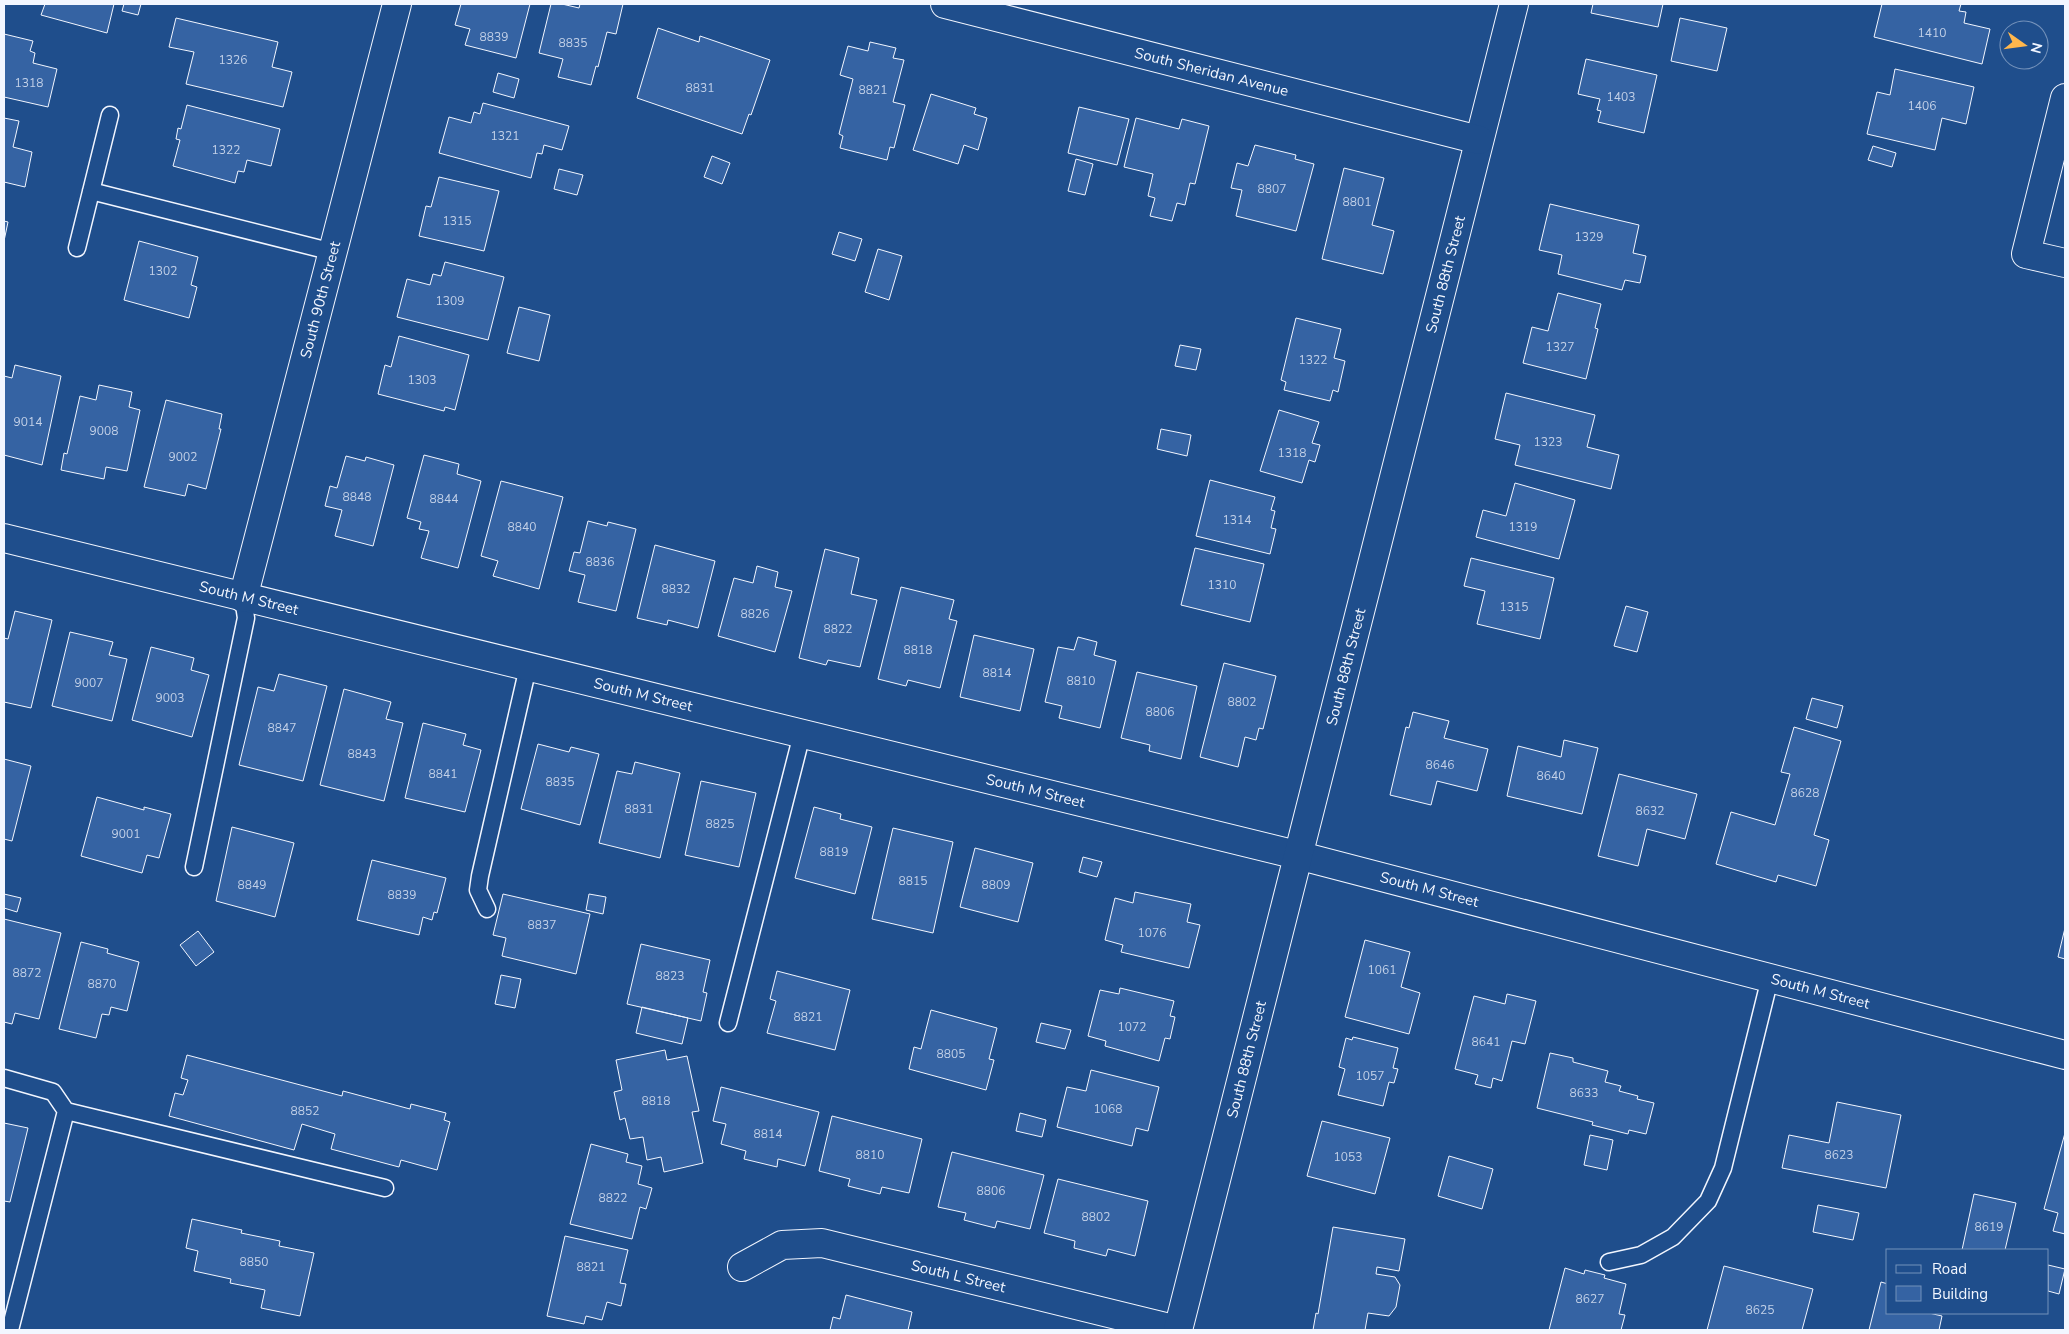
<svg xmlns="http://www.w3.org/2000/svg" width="2069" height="1334" font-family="'Nunito Sans',sans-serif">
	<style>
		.building { fill: #3563a3; stroke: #f2f6ff }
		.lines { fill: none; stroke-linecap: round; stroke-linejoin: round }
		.lane-casing { stroke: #f2f6ff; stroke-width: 19 }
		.street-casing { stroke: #f2f6ff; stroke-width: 30 }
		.secondary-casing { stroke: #f2f6ff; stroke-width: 30 }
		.lane { stroke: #1f4e8c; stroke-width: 16 }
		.street { stroke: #1f4e8c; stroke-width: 28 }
		.secondary { stroke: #1f4e8c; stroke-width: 28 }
		.labels { text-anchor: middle; stroke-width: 4; stroke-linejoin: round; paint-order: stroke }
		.number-label { font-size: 12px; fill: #c3d1e8 }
		.street-label { font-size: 15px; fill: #f2f6ff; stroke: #1f4e8c }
	</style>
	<rect width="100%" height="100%" fill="#1f4e8c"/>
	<path class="building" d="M45,4H114L107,33L41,15Z
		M124,4H141L138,15L122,11Z
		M461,4H530L516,58L465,45L470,29L455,25Z
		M551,4H562L579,8L580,4H623L616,34L607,32L598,67L596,66L591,85L558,77L563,59L539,53Z
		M1593,4H1663L1658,27L1591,13Z
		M1882,4H1961L1959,11L1966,12L1964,23L1990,29L1982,64L1874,37Z
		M176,18L278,42L272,67L292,72L283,107L186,84L194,52L169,47Z
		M1680,18L1727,28L1717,71L1671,61Z
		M658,28L699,42L700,36L770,60L751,115L749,114L742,134L637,98Z
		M4,34L33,41L30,51L35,53L33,63L57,69L48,107L4,97Z
		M870,42L896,48L893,58L904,60L893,102L905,105L894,148L890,147L887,160L840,148L843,136L839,134L853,79L840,75L848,46L868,51Z
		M1586,59L1657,75L1644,133L1598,122L1601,111L1597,110L1600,99L1578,94Z
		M1895,69L1974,87L1966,124L1942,118L1935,150L1867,134L1877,92L1890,95Z
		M498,73L519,79L514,98L493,92Z
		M931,94L976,108L974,114L987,118L978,150L964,145L958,164L913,150Z
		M483,103L569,126L562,150L544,145L542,154L537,153L531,178L439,153L449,117L471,123L474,112L480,114Z
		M187,105L280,129L271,166L247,160L244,172L238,171L235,183L173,166L180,140L176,139L178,128L181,129Z
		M1079,107L1129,119L1117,165L1068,153Z
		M4,118L19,121L13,147L32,152L25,187L4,182Z
		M1136,118L1179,129L1182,119L1209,126L1195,184L1190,183L1185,205L1177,203L1172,221L1150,216L1155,198L1148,196L1153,174L1124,167Z
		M1255,145L1296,155L1295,159L1314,164L1296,231L1236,216L1242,190L1231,188L1237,163L1248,166Z
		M1873,146L1896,153L1892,167L1868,160Z
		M712,156L730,163L722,184L704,177Z
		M1076,159L1093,164L1085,195L1068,191Z
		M1344,168L1384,178L1372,225L1394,231L1383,274L1322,259Z
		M559,169L583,175L577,195L554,189Z
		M439,177L499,191L484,251L419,236L426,206L431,207Z
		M1550,204L1639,225L1633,253L1646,256L1640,283L1625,280L1622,290L1558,274L1562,255L1539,250Z
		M4,221L8,222L4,241Z
		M839,232L862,239L855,261L832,254Z
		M139,241L198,257L191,285L197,287L189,318L124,300Z
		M878,249L902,256L889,300L865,292Z
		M445,262L504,277L488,340L397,317L407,279L430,285L433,274L441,276Z
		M1558,293L1601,304L1595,328L1598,329L1586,379L1523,363L1532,327L1548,331Z
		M519,307L550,315L539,361L507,353Z
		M1296,318L1341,329L1334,358L1345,361L1338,392L1333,390L1330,401L1284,390L1286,382L1281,380Z
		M399,336L469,355L455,410L445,407L444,411L378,394L385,365L391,367Z
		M1180,345L1201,349L1196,370L1175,366Z
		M15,365L61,376L42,465L4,455V376L12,378Z
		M99,385L132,392L129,407L140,410L127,471L106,467L104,479L61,470L64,453L67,454L80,396L96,400Z
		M1506,393L1595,415L1587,447L1619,455L1611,489L1515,465L1520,445L1495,439Z
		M166,400L222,414L219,429H221L206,489L188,484L185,496L144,487Z
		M1279,410L1319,422L1312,443L1320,445L1315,462L1309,460L1302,483L1260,471Z
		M1161,429L1191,435L1187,456L1157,449Z
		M424,455L459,464L457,474L481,481L458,568L421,558L429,531L419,529L421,522L407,518Z
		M346,456L365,461L366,457L394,465L373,546L335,536L342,510L325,506L330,486L337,488Z
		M1210,480L1275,497L1271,510L1275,511L1271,528L1276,529L1270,554L1196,536Z
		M501,481L563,497L539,589L493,576L498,561L481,556Z
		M1515,483L1575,500L1559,559L1476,537L1483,510L1506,516Z
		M588,521L607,526L608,522L636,529L616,611L578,602L585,575L569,571L574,552L580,553Z
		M655,545L715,561L698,628L668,620L667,625L637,618Z
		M1195,548L1264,564L1250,622L1181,605Z
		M825,549L859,558L851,594L877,600L860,667L828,660L826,665L799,658Z
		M1471,558L1554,578L1540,639L1477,624L1485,591L1464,586Z
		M757,566L778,572L775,587L792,591L775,652L718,636L734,578L753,583Z
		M901,587L954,600L949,619L957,621L940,688L908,680L906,686L878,679Z
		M1626,606L1648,612L1637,652L1614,646Z
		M15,611L52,620L31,708L4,702V638L8,639Z
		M70,632L113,642L109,655L127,659L112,721L52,706Z
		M974,635L1034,649L1020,711L960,697Z
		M1078,637L1097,642L1094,655L1116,661L1100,728L1059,718L1062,706L1045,702L1058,647L1074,650Z
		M151,647L194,658L191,670L209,675L192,737L132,720Z
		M1224,663L1276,676L1263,729L1259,728L1256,740L1245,737L1238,767L1200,757Z
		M1137,672L1197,686L1181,759L1149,751L1150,745L1121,738Z
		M279,674L327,686L303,781L239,765L258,687L274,691Z
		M344,689L391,702L386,719L403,723L384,801L320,785Z
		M1812,698L1843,706L1837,728L1806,719Z
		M1413,712L1449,721L1444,738L1488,749L1477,791L1437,781L1431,805L1390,795L1406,727L1409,728Z
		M423,723L466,734L463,745L481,750L465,812L405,798Z
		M1794,727L1841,741L1814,835L1829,840L1816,886L1778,875L1776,882L1716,864L1731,812L1775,825L1790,774L1781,772Z
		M1564,740L1598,748L1582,814L1507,796L1518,746L1561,757Z
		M538,744L569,752L571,747L599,754L580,825L521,809Z
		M4,759L31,766L12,841L4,839Z
		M635,762L680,773L660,858L599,843L617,771L632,774Z
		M1619,774L1697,794L1685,839L1647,829L1638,866L1598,856Z
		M701,781L756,793L739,867L685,855Z
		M97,797L144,810V807L171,814L159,858L147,855L142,873L81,856Z
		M814,807L841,814L840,819L872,827L855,894L795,878Z
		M232,827L294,843L275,917L216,901Z
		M893,828L953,842L933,933L872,919Z
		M975,848L1033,863L1018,922L960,907Z
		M1083,857L1102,862L1097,877L1079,872Z
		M372,860L446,878L437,913L434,912L432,920L423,917L419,935L357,920Z
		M1135,892L1191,904L1187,922L1200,925L1189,968L1121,952L1123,945L1105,940L1115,898L1133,903Z
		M4,894L21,898L17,912L4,908Z
		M503,894L590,914L576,974L502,956L506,938L493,935Z
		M589,894L606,897L603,914L586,910Z
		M4,919L61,933L39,1019L15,1013L12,1024L4,1022Z
		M2065,928V959L2058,957Z
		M198,931L214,952L196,966L180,945Z
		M1365,940L1410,952L1401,987L1420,993L1409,1034L1345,1017Z
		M81,942L108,949L107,953L139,962L127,1011L111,1007L109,1015L102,1014L96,1038L59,1029Z
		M641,944L710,960L703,992L707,993L701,1021L627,1004Z
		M777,971L850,990L835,1050L767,1033L776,1001L770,999Z
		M501,975L521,979L515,1008L495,1004Z
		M1120,988L1174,1001L1170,1016L1175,1017L1170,1039L1165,1038L1159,1061L1105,1046L1106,1041L1088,1036L1100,990L1119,994Z
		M1507,994L1536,1001L1525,1044L1512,1041L1502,1081L1493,1078L1491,1088L1475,1084L1478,1075L1455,1069L1474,996L1505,1004Z
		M642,1007L688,1018L682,1044L636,1033Z
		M931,1010L997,1028L989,1059L994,1060L986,1090L909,1069L914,1047L921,1049Z
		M1041,1023L1071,1030L1065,1049L1036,1042Z
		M1353,1037L1398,1048L1393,1068L1398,1069L1394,1083L1389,1082L1383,1106L1338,1095L1345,1069L1339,1067L1346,1038L1352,1040Z
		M665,1050L667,1060L687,1056L699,1111L692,1112L703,1163L664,1172L661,1157L647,1160L643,1137L630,1139L625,1118L620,1120L614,1092L622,1090L616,1060Z
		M1550,1053L1573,1058V1062L1608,1071L1605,1082L1621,1086L1619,1091L1638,1096L1637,1099L1654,1103L1646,1134L1629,1130L1628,1134L1592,1125L1593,1122L1537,1108Z
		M187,1055L342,1096L343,1091L410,1109L411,1104L446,1113L444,1120L450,1122L437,1170L401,1160L399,1167L331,1149L335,1134L302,1124L294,1150L169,1116L175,1093L183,1095L188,1080L181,1078Z
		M1091,1070L1159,1087L1148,1131L1136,1128L1132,1146L1057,1127L1067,1087L1086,1091Z
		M721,1087L819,1112L805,1166L778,1159L777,1167L744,1159L746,1151L721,1144L726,1124L713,1121Z
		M1837,1102L1901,1115L1886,1188L1782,1168L1789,1135L1829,1143Z
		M1020,1113L1046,1120L1042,1137L1016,1131Z
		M832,1116L922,1139L909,1193L882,1187L880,1194L848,1186L850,1179L819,1171Z
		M1322,1121L1390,1138L1375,1194L1307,1176Z
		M4,1123L28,1128L10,1202L4,1201Z
		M2065,1133V1234L2053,1231L2058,1213L2044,1209Z
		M1590,1135L1613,1140L1607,1170L1584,1165Z
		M591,1144L628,1154L626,1162L642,1166L638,1184L652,1188L646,1209L640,1207L632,1239L570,1224Z
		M952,1152L1044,1175L1030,1229L997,1221L995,1228L964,1220L966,1213L938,1207Z
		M1449,1156L1493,1169L1482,1209L1438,1196Z
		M1058,1179L1148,1201L1135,1256L1108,1249L1106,1256L1074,1248L1075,1241L1044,1233Z
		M1974,1194L2016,1203L2005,1250H1962Z
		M1818,1205L1859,1213L1853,1240L1813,1232Z
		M192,1219L242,1230L241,1233L280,1241L279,1246L314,1253L300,1316L261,1308L265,1290L230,1283L231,1279L194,1271L198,1251L186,1248Z
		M1333,1227L1405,1239L1399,1271L1377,1267L1376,1274L1395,1277L1400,1285L1396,1307L1389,1316L1368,1313L1365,1330H1313L1316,1313L1318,1314Z
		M565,1236L628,1250L620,1283L626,1284L621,1306L607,1302L602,1320L586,1316L584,1324L547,1316Z
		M2048,1265L2065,1269L2059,1294L2048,1291Z
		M1724,1266L1813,1289L1802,1330H1707Z
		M1565,1268L1584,1274L1585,1270L1605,1275L1604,1278L1626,1284L1619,1314L1625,1315L1621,1330H1549Z
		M1881,1282L1888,1284V1313H1929L1942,1316L1939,1330H1869Z
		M846,1295L912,1312L908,1330H830L833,1317L840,1319Z"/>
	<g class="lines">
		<defs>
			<path id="lane" d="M91,191L333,252
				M77,248L110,115
				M194,867L246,618L243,598
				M487,909L478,890L480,876L528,667
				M728,1023L802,734
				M4,1078L53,1092L66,1111L385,1188
				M1609,1262L1641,1255L1673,1237L1708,1201L1723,1168L1770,978
				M10,1330L66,1111"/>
			<g id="street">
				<path d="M2065,98L2026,254L2065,263"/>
				<path id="s1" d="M4,538L1297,855L2065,1055"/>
				<path id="s2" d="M243,598L397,4"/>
				<path id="s3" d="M742,1267L782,1245L822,1243L1178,1330"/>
				<path id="s4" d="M1178,1330L1514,4"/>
			</g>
			<g id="secondary">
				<path id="s5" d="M945,4L1479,140"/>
			</g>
		</defs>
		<use href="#lane" class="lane-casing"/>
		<use href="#street" class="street-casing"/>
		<use href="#secondary" class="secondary-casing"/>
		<use href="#lane" class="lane"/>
		<use href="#street" class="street"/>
		<use href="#secondary" class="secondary"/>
	</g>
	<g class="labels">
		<g class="number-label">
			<text x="1932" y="37">1410</text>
			<text x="494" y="41">8839</text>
			<text x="573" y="47">8835</text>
			<text x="233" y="64">1326</text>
			<text x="29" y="87">1318</text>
			<text x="700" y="92">8831</text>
			<text x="873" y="94">8821</text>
			<text x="1621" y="101">1403</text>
			<text x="1922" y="110">1406</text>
			<text x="505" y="140">1321</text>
			<text x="226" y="154">1322</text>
			<text x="1272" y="193">8807</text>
			<text x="1357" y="206">8801</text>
			<text x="457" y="225">1315</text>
			<text x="1589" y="241">1329</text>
			<text x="163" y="275">1302</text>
			<text x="450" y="305">1309</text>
			<text x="1560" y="351">1327</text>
			<text x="1313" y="364">1322</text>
			<text x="422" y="384">1303</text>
			<text x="28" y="426">9014</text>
			<text x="104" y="435">9008</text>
			<text x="1548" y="446">1323</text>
			<text x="1292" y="457">1318</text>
			<text x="183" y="461">9002</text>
			<text x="357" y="501">8848</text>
			<text x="444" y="503">8844</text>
			<text x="1237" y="524">1314</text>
			<text x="522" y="531">8840</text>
			<text x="1523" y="531">1319</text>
			<text x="600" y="566">8836</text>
			<text x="1222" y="589">1310</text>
			<text x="676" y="593">8832</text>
			<text x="1514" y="611">1315</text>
			<text x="755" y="618">8826</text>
			<text x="838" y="633">8822</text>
			<text x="918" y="654">8818</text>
			<text x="997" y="677">8814</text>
			<text x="1081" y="685">8810</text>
			<text x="89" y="687">9007</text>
			<text x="170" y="702">9003</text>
			<text x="1242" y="706">8802</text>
			<text x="1160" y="716">8806</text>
			<text x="282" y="732">8847</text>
			<text x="362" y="758">8843</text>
			<text x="1440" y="769">8646</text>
			<text x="443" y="778">8841</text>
			<text x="1551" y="780">8640</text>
			<text x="560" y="786">8835</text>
			<text x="1805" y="797">8628</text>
			<text x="639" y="813">8831</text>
			<text x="1650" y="815">8632</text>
			<text x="720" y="828">8825</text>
			<text x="126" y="838">9001</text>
			<text x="834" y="856">8819</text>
			<text x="913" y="885">8815</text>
			<text x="252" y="889">8849</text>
			<text x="996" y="889">8809</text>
			<text x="402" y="899">8839</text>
			<text x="542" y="929">8837</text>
			<text x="1152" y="937">1076</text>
			<text x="1382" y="974">1061</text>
			<text x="27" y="977">8872</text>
			<text x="670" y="980">8823</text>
			<text x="102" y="988">8870</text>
			<text x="808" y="1021">8821</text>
			<text x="1132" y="1031">1072</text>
			<text x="1486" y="1046">8641</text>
			<text x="951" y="1058">8805</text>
			<text x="1370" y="1080">1057</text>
			<text x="1584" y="1097">8633</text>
			<text x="656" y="1105">8818</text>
			<text x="1108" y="1113">1068</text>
			<text x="305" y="1115">8852</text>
			<text x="768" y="1138">8814</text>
			<text x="870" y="1159">8810</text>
			<text x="1839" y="1159">8623</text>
			<text x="1348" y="1161">1053</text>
			<text x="991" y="1195">8806</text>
			<text x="613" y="1202">8822</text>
			<text x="1096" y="1221">8802</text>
			<text x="1989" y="1231">8619</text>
			<text x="254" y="1266">8850</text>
			<text x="591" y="1271">8821</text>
			<text x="1590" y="1303">8627</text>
			<text x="1760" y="1314">8625</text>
		</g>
		<g class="street-label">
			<text dy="5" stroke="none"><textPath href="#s5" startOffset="275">South Sheridan Avenue</textPath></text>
			<text dy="5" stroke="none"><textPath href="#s4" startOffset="1089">South 88th Street</textPath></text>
			<text dy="5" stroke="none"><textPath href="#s2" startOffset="308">South 90th Street</textPath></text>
			<text dy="5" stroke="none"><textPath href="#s1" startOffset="252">South M Street</textPath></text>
			<text dy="5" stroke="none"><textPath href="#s4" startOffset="684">South 88th Street</textPath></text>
			<text dy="5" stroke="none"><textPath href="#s1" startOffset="658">South M Street</textPath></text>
			<text dy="5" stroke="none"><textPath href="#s1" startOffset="1062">South M Street</textPath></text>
			<text dy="5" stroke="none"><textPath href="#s1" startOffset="1468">South M Street</textPath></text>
			<text dy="5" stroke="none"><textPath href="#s1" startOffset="1872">South M Street</textPath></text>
			<text dy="5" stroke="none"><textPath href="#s4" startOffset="279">South 88th Street</textPath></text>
			<text dy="5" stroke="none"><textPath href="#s3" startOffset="226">South L Street</textPath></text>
		</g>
	</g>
	<rect width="2069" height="1334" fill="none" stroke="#f2f6ff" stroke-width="10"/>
	<rect x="1886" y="1249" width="162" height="65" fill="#1f4e8c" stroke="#7391ba"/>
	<rect x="1896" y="1265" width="25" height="8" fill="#1f4e8c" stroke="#7391ba"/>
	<text x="1932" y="1274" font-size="15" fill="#f2f6ff">Road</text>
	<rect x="1896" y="1286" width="25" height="15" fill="#3563a3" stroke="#7391ba"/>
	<text x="1932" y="1299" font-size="15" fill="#f2f6ff">Building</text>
	<g transform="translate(2024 45) rotate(104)"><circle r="24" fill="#1f4e8c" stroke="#7391ba"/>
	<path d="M0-4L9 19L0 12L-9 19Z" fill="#ffb74d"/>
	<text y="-8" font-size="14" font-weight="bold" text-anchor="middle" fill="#f2f6ff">N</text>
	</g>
</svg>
